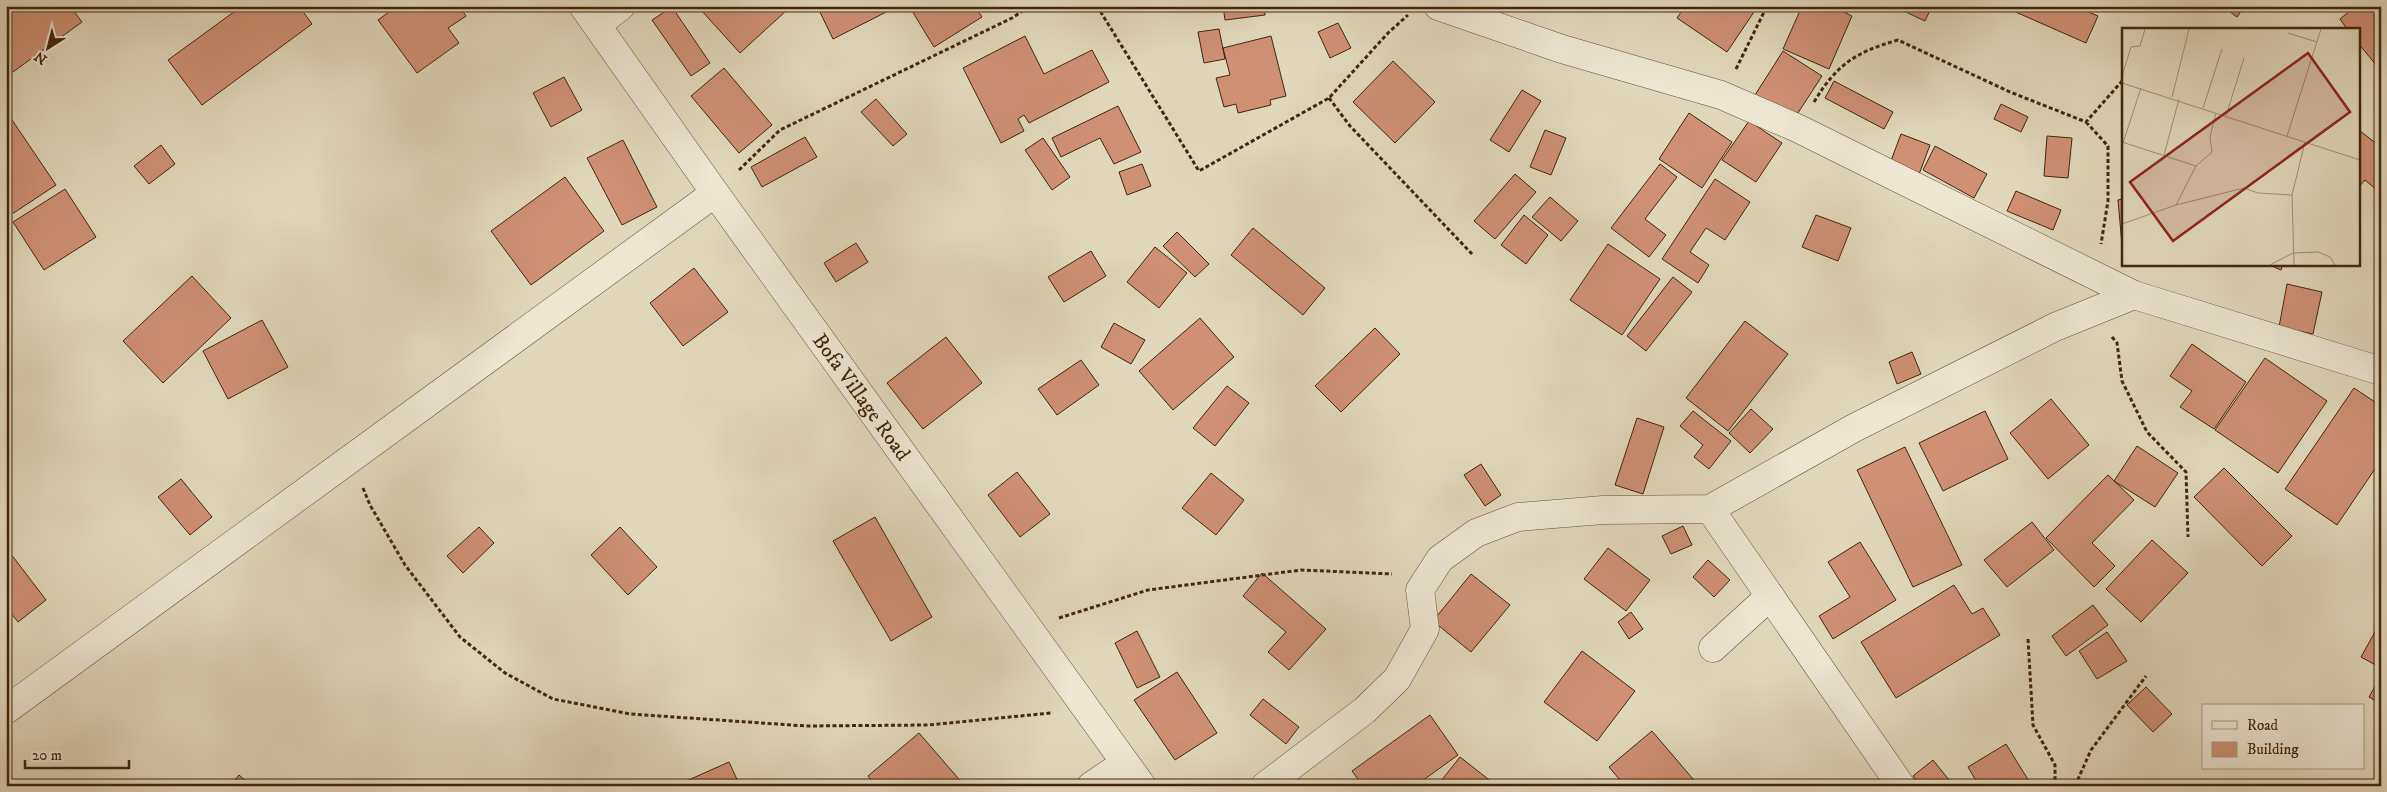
<svg xmlns="http://www.w3.org/2000/svg" width="2387" height="792" font-family="'IM FELL DW Pica',serif">
	<style>
		.building { fill: #cf9074; stroke: #402709 }
		.lines { fill: none; stroke-linecap: round; stroke-linejoin: round }
		.minor-casing { stroke: #685336; stroke-width: 29 }
		.path { stroke: #402709; stroke-width: 3; stroke-dasharray: 4 2.5; stroke-linecap: butt }
		.minor { stroke: #ece6d3; stroke-width: 28 }
		.labels { text-anchor: middle; stroke-width: 5; stroke-linejoin: round; paint-order: stroke }
		.street-label { font-size: 21px; fill: #402709; stroke: #ece6d3 }
		.inset-road { fill: none; stroke: #a19174; stroke-width: 1 }
		.view { fill: #8f2418; fill-opacity: 0.15; stroke: #8f2418; stroke-width: 2.5 }
		.inset-edge { fill: none; stroke: #402709; stroke-width: 2.5 }
	</style>
	<rect width="100%" height="100%" fill="#e1d8bb"/>
	<filter id="stains"><feTurbulence type="fractalNoise" baseFrequency=".004" numOctaves="4"/><feColorMatrix values="0 0 0 0 .2 0 0 0 0 .09 0 0 0 0 .02 0 0 0 .5 -.17"/></filter>
	<radialGradient id="worn" r=".72"><stop offset=".6" stop-color="#630" stop-opacity="0"/><stop offset="1" stop-color="#630" stop-opacity=".3"/></radialGradient>
	<path class="building" d="M9,6H70L82,22L6,77V8Z
		M242,6H299L312,24L202,105L168,60Z
		M397,6H459L466,16L448,28L459,43L417,73L378,20Z
		M703,6H784L787,10L740,53L700,9Z
		M817,6H898L833,39Z
		M909,6H975L982,17L934,47Z
		M1223,6H1264L1265,15L1225,20Z
		M1685,6H1758L1727,52L1677,18Z
		M1802,6H1831L1852,16L1829,69L1783,49Z
		M1893,6H1932L1925,21Z
		M2002,6H2075L2098,16L2086,43Z
		M2086,6H2101L2098,12Z
		M2222,6H2245L2237,17Z
		M2356,6H2381V71L2358,43V29H2347L2340,19Z
		M672,7L710,63L691,76L652,20Z
		M1338,23L1351,48L1330,58L1318,32Z
		M1219,29L1225,59L1204,63L1198,32Z
		M1025,36L1044,74L1092,50L1109,82L1029,123L1024,115L1018,119L1024,131L1001,143L963,68Z
		M1271,36L1286,96L1270,100L1271,105L1238,113L1236,104L1224,107L1216,78L1230,75L1223,48Z
		M1783,51L1822,76L1794,119L1755,95Z
		M1393,61L1435,102L1395,143L1353,102Z
		M724,68L772,125L739,153L691,96Z
		M564,77L582,110L551,127L533,93Z
		M1834,81L1893,112L1884,129L1825,98Z
		M1522,90L1541,101L1509,152L1490,140Z
		M876,99L907,134L893,146L861,112Z
		M2001,104L2028,117L2021,132L1994,119Z
		M1118,106L1141,152L1114,164L1100,138L1061,157L1052,138Z
		M6,111L56,185L6,218Z
		M1689,113L1732,142L1702,188L1659,159Z
		M1749,121L1782,143L1756,182L1722,160Z
		M1545,130L1566,138L1551,175L1530,167Z
		M2360,131L2381,147V186L2377,190L2365,180L2358,188V133Z
		M1901,134L1930,145L1918,177L1889,166Z
		M2047,136L2072,138L2068,178L2044,176Z
		M805,137L817,157L762,187L751,167Z
		M1043,138L1070,177L1052,190L1025,150Z
		M623,140L657,207L622,225L587,158Z
		M161,145L175,164L149,184L134,166Z
		M1935,146L1987,174L1974,198L1923,170Z
		M1142,164L1151,186L1127,195L1119,172Z
		M1660,164L1677,177L1645,219L1666,235L1649,257L1611,228Z
		M1515,174L1536,192L1495,239L1474,221Z
		M565,177L604,231L531,285L491,231Z
		M1715,179L1750,202L1725,240L1706,228L1690,252L1709,265L1698,283L1662,259Z
		M65,189L96,237L44,270L13,222Z
		M2016,191L2061,210L2053,230L2007,211Z
		M1550,197L1578,221L1561,241L1532,217Z
		M2123,199V257L2118,200Z
		M1524,215L1548,235L1526,264L1501,245Z
		M1816,215L1851,228L1838,261L1802,247Z
		M1253,228L1325,288L1303,315L1231,255Z
		M1177,232L1209,264L1195,277L1163,246Z
		M856,243L868,262L836,282L824,263Z
		M1608,244L1660,279L1622,335L1570,300Z
		M1155,247L1187,273L1159,308L1127,282Z
		M1091,251L1106,276L1064,302L1048,277Z
		M2267,264H2283L2281,270Z
		M694,268L728,312L683,346L650,303Z
		M192,276L231,318L163,383L123,341Z
		M1673,277L1692,292L1646,351L1627,336Z
		M2287,284L2322,292L2313,334L2279,327Z
		M1200,318L1234,357L1173,410L1139,371Z
		M262,320L288,367L228,399L203,351Z
		M1745,321L1788,354L1728,431L1686,398Z
		M1114,323L1145,340L1131,364L1101,347Z
		M1375,328L1400,354L1341,412L1315,386Z
		M946,337L982,383L923,429L887,383Z
		M2192,344L2246,382L2214,429L2180,407L2192,391L2170,376Z
		M1912,352L1921,374L1897,384L1889,362Z
		M2265,358L2327,401L2278,473L2215,430Z
		M1081,360L1099,385L1057,415L1038,389Z
		M1227,386L1249,403L1215,446L1193,428Z
		M2354,388L2381,406V460L2337,525L2285,489Z
		M2051,399L2089,445L2048,479L2010,433Z
		M1751,409L1773,429L1750,453L1729,433Z
		M1693,411L1731,441L1709,469L1694,457L1703,445L1680,426Z
		M1985,411L2008,459L1943,491L1919,443Z
		M1637,418L1664,427L1643,494L1615,485Z
		M2137,446L2178,473L2155,507L2114,481Z
		M1905,447L1962,565L1913,587L1857,470Z
		M1481,464L1501,495L1485,506L1464,475Z
		M2224,468L2292,536L2262,566L2194,497Z
		M1017,472L1050,514L1020,537L988,495Z
		M1211,473L1244,500L1216,535L1182,508Z
		M2108,475L2134,500L2092,543L2115,566L2094,587L2046,538Z
		M181,479L212,517L190,535L158,497Z
		M875,517L932,617L891,641L833,541Z
		M2032,522L2054,550L2007,587L1984,560Z
		M1683,526L1692,545L1671,554L1662,536Z
		M479,527L494,543L463,573L447,556Z
		M620,527L657,567L628,595L591,555Z
		M2152,540L2188,573L2141,622L2106,589Z
		M1860,542L1896,600L1833,639L1819,616L1850,597L1828,562Z
		M1608,548L1650,580L1626,611L1584,579Z
		M11,554L46,600L18,622L6,607V558Z
		M1708,560L1730,580L1714,597L1693,577Z
		M1262,573L1326,629L1289,670L1268,652L1286,632L1243,596Z
		M1471,574L1510,605L1471,652L1433,621Z
		M1954,585L1972,614L1983,608L2000,635L1896,698L1861,642Z
		M2093,605L2108,625L2066,656L2052,636Z
		M1631,612L1643,629L1629,639L1618,622Z
		M2381,621V668L2361,657Z
		M1137,631L1160,677L1137,688L1115,643Z
		M2107,632L2127,661L2097,679L2079,651Z
		M1582,651L1635,691L1597,741L1544,702Z
		M1177,672L1217,733L1175,760L1134,700Z
		M2379,679L2381,680V704L2369,697Z
		M2146,687L2172,714L2153,732L2127,705Z
		M1263,699L1299,727L1286,744L1250,715Z
		M1430,715L1458,755L1415,786H1363L1352,771Z
		M1652,731L1699,786H1625L1609,767Z
		M919,733L964,785L963,786H876L868,776Z
		M2006,744L2032,786H1979L1968,767Z
		M1460,757L1497,786H1437Z
		M1933,760L1954,786H1921L1913,776Z
		M729,762L740,786H685L684,782Z
		M239,775L252,786H230Z"/>
	<g class="lines">
		<defs>
			<g id="minor">
				<path id="s1" d="M583,6L715,193L1142,786"/>
				<path d="M1438,6L1562,49L1721,95L1797,128L2134,295L2381,371"/>
				<path d="M597,25L621,6"/>
				<path d="M1710,509L1901,786"/>
				<path d="M1713,648L1770,596"/>
				<path d="M6,710L715,193"/>
				<path d="M1091,786L1125,763"/>
				<path d="M1265,786L1365,710L1397,679L1425,629L1420,590L1440,559L1476,533L1518,517L1603,510L1710,509L1854,428L2055,327L2134,295"/>
			</g>
		</defs>
		<use href="#minor" class="minor-casing"/>
		<path class="path" d="M1097,6L1199,171L1329,98L1388,33L1408,15
			M1736,69L1767,6
			M1329,98L1350,126L1472,254
			M1814,102C1837,64 1856,52 1898,40L2010,92L2086,122L2123,80
			M2086,122L2108,146V201L2101,244
			M739,170L780,130L1012,18L1030,6
			M2112,337L2117,343L2122,381L2147,432L2186,472L2188,537
			M363,488L370,505L405,565L460,637L505,673L553,699L630,714L806,726L928,725L1051,713
			M1059,618L1148,590L1301,570L1392,574
			M2028,639L2033,725L2055,765V786
			M2075,786L2091,750L2146,676"/>
		<use href="#minor" class="minor"/>
	</g>
	<g class="labels">
		<g class="street-label">
			<text dy="7" stroke="none"><textPath href="#s1" startOffset="480">Bofa Village Road</textPath></text>
		</g>
	</g>
	<g transform="translate(2122 28)">
		<rect width="238" height="238" fill="#e1d8bb"/>
		<path class="inset-road" d="M166,5L195,14M0,48L9,19L18,18L23,1M0,55L238,132M50,69L67,1M81,80L100,21M104,88L122,30M165,108L199,1M0,114L74,138M0,118L19,60M42,127L57,71M54,177L74,138L90,124L88,109L94,85M0,196L54,177L122,160L136,165L170,167M148,237L171,225L196,224L208,229L213,237M172,237L170,167L183,114"/>
		<path class="view" d="M186,25L228,84L51,213L8,154Z"/>
		<rect width="238" height="238" class="inset-edge"/>
	</g>
	<rect width="2387" height="792" fill="none" stroke="#e1d8bb" stroke-width="25"/>
	<rect x="8" y="8" width="2372" height="777" fill="none" stroke="#402709" stroke-width="2.5"/>
	<rect x="12" y="12" width="2362" height="767" fill="none" stroke="#402709"/>
	<rect x="2202" y="704" width="162" height="65" fill="#ece6d3" stroke="#a79a82"/>
	<rect x="2212" y="721" width="25" height="8" fill="#ece6d3" stroke="#a79a82"/>
	<text x="2247" y="730" font-size="15" fill="#402709">Road</text>
	<rect x="2212" y="742" width="25" height="15" fill="#cf9074" stroke="#a79a82"/>
	<text x="2247" y="754" font-size="15" fill="#402709">Building</text>
	<g transform="translate(48 48) rotate(216)" stroke="#ece6d3" stroke-width="4" paint-order="stroke">
	<path d="M0-4L9 19L0 12L-9 19Z" fill="#402709"/>
	<text y="-8" font-size="14" font-weight="bold" text-anchor="middle" fill="#402709">N</text>
	</g>
	<path d="M25 760v8h104v-8" fill="none" stroke="#402709" stroke-width="2.5"/>
	<text x="32" y="760" font-size="15" fill="#402709" stroke="#ece6d3" stroke-width="4" paint-order="stroke">20 m</text>
	<rect width="100%" height="100%" filter="url(#stains)"/>
	<rect width="100%" height="100%" fill="url(#worn)"/>
</svg>
